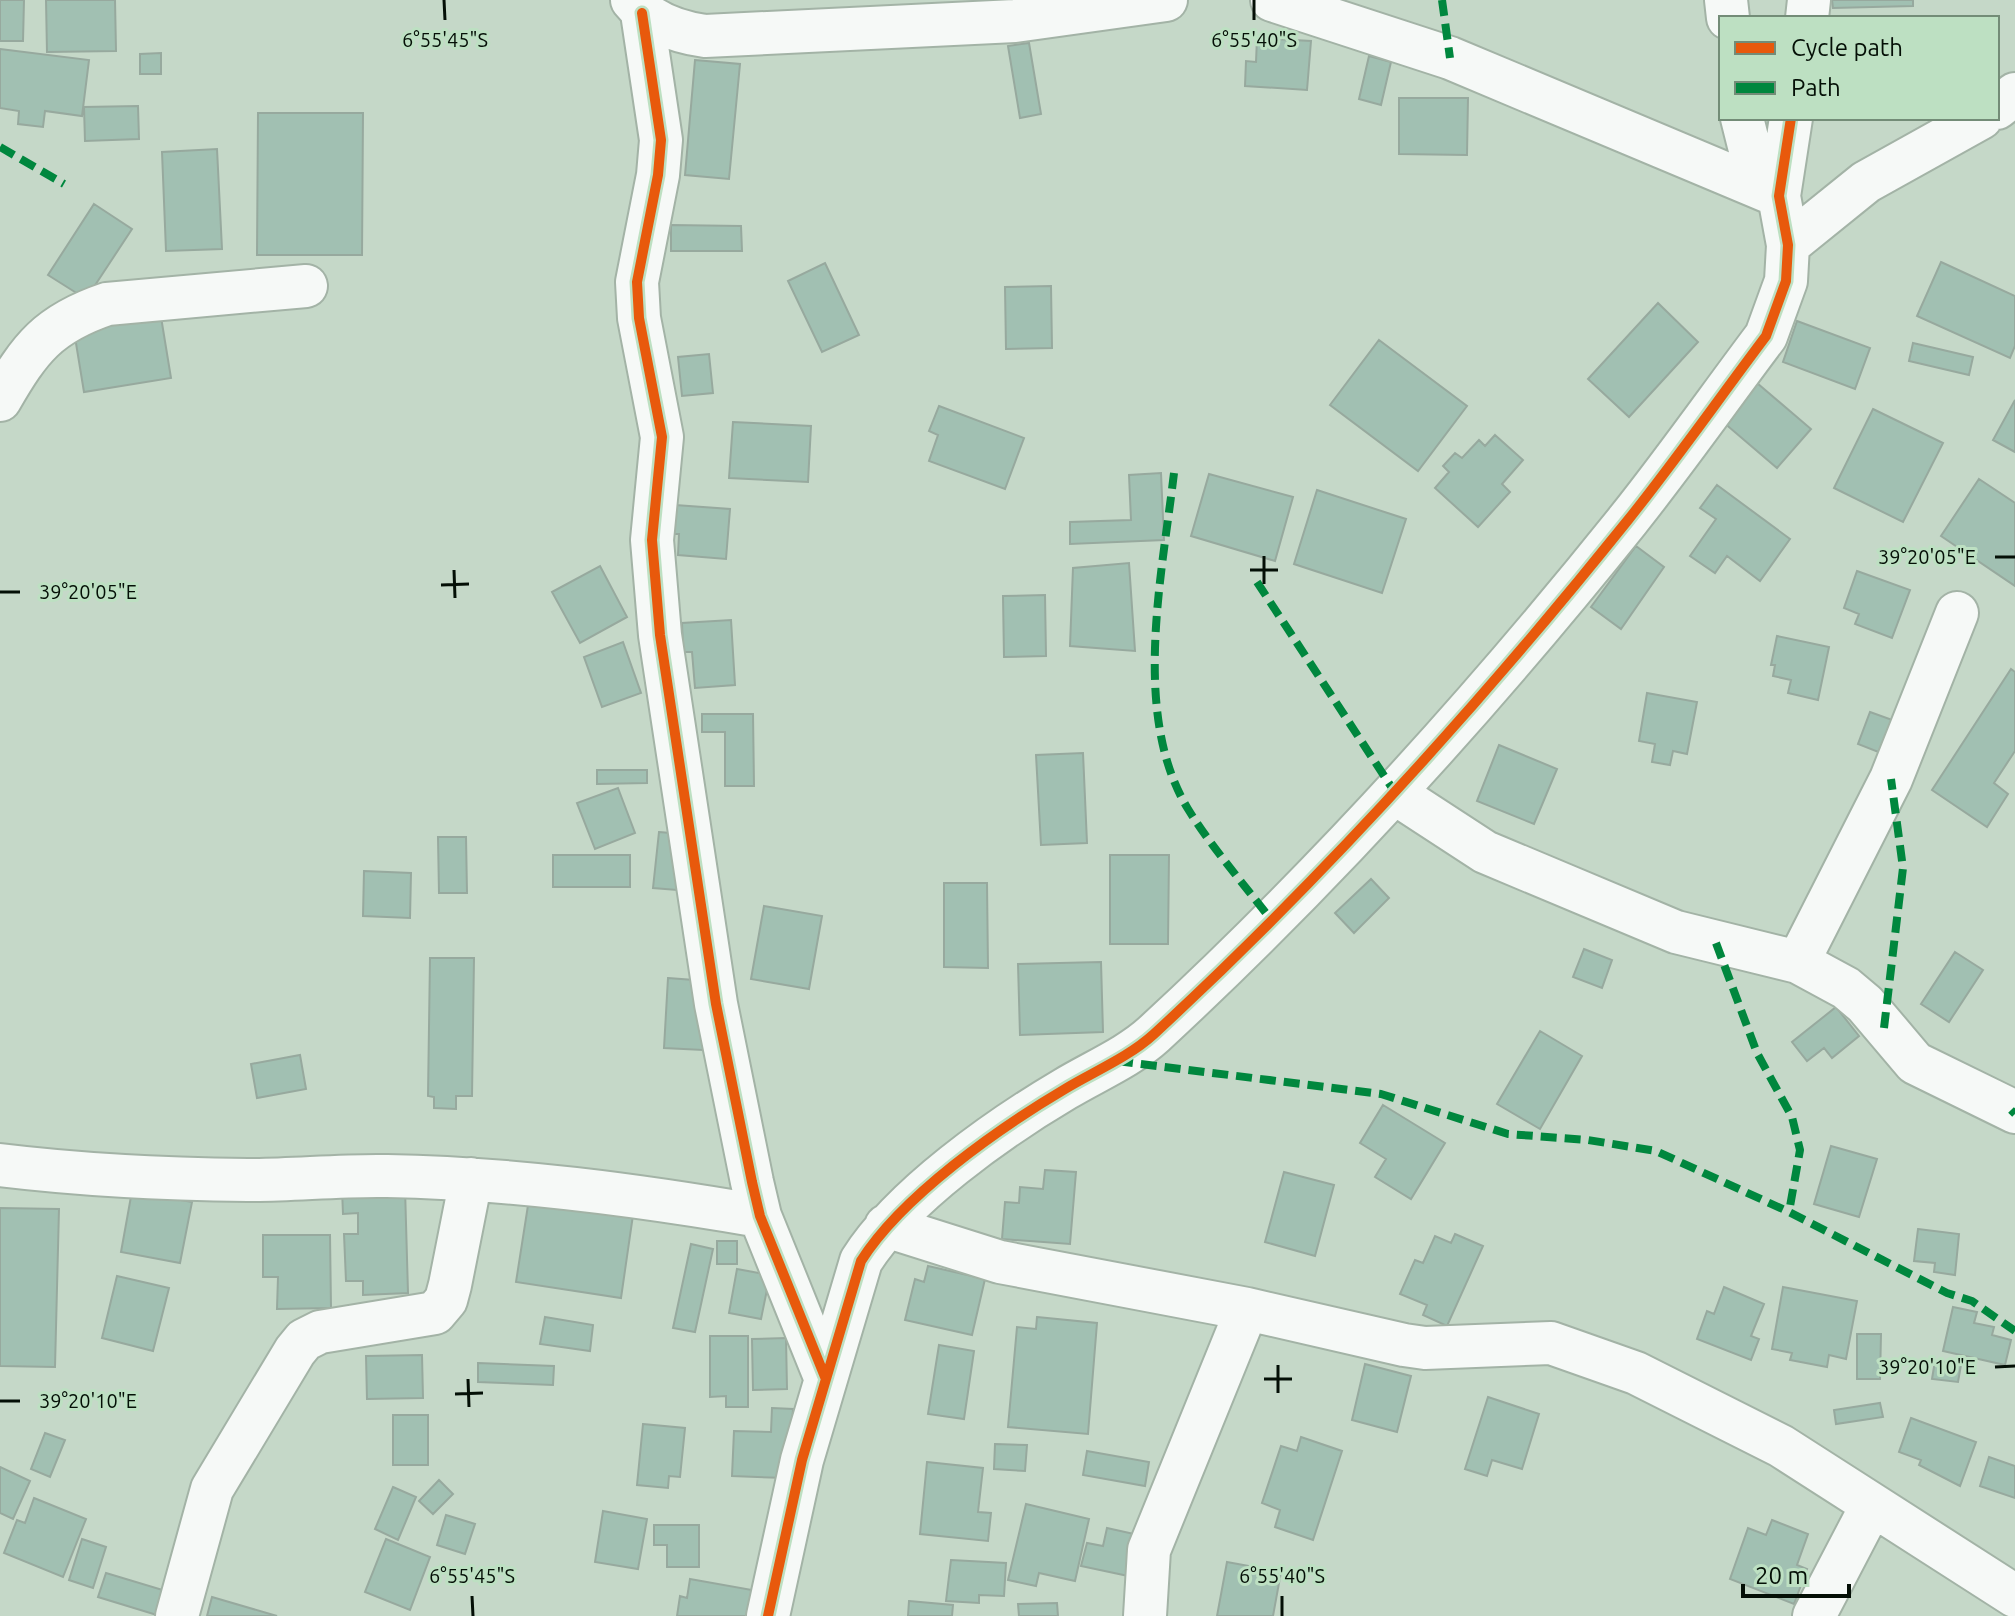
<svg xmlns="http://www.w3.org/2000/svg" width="2015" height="1616" font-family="Ubuntu,sans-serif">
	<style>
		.building { fill: #a1c0b2; stroke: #97a99e; stroke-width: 2 }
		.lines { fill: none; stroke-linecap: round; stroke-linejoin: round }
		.minor-casing { stroke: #a3b3a6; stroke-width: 46 }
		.minor { stroke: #f6f9f7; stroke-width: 42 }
		.quiet { stroke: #00873e; stroke-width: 8; stroke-dasharray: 16 8; stroke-linecap: butt }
		.cycleway-casing { stroke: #bde0c2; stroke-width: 15 }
		.cycleway { stroke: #e8590c; stroke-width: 10 }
		.ticks { fill: none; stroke: #040f06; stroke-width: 3 }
		.ticks-label { font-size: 20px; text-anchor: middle; fill: #040f06; stroke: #bde0c2; stroke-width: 6; stroke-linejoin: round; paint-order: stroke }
	</style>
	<rect width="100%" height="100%" fill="#c5d8c8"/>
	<path class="building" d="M0,0H24L23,41H0Z
		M46,0H115L116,51L47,52Z
		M1832,0H1913V6L1833,8Z
		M1257,38L1311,41L1307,90L1245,86L1246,61L1256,62Z
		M1029,43L1041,114L1020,118L1008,46Z
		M0,49L89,60L82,116L45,111L43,127L18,124L19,111L0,108Z
		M161,53V74H140V54Z
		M1369,56L1391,62L1381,105L1359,99Z
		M695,60L740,64L729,179L685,175Z
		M1399,98H1468L1467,155L1399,154Z
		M138,106L139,139L85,141L84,107Z
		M258,113H363L362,255H257Z
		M217,149L222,249L166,251L162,152Z
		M94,204L132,229L86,299L48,275Z
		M671,225L741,226L742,251H671Z
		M1941,262L2015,296V346L2010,358L1917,316Z
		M825,263L859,335L822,352L788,281Z
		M1051,286L1052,348L1006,349L1005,287Z
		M1658,303L1698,342L1629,417L1588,379Z
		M161,317L171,378L84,392L74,331Z
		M1797,321L1870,348L1855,389L1783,362Z
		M1379,340L1467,406L1418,471L1330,405Z
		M1913,343L1973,357L1969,375L1909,361Z
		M709,354L713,393L682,396L678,357Z
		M1757,383L1811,429L1777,468L1723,422Z
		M2015,400V452L1993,440Z
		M939,406L1024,438L1005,489L929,461L938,435L929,431Z
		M1873,409L1943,443L1903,522L1834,488Z
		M733,422L811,426L808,482L729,478Z
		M1495,435L1523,460L1502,484L1510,492L1478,527L1435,488L1449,472L1443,466L1455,453L1462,458L1479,440L1485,446Z
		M1161,473L1164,540L1070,544V522L1131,520L1129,475Z
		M1209,474L1293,497L1275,561L1191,536Z
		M1979,479L2015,503V586L1941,536Z
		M1717,485L1790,539L1760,581L1727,556L1715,573L1690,556L1716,519L1700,508Z
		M1317,490L1406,519L1382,593L1294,564Z
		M675,505L730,509L726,559L678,555L679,534H672Z
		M1636,546L1664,567L1621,629L1591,607Z
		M1129,563L1135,651L1070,646L1073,568Z
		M600,566L627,617L580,643L552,592Z
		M1857,571L1910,590L1892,638L1855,624L1859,614L1844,608Z
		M1045,595L1046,656L1004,657L1003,596Z
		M731,620L735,685L695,688L692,652H683L682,623Z
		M1777,636L1829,647L1818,700L1788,693L1791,680L1773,676L1775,665H1771Z
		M623,642L641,693L602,707L584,657Z
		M2011,669L2015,672V751L1994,783L2008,794L1987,827L1932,790Z
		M1647,693L1697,702L1687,754L1673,751L1670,765L1652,762L1655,744L1639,741Z
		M1870,712L1898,722L1886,755L1858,744Z
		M702,714H753L754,786H725V732H702Z
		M1499,745L1557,769L1534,824L1477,801Z
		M1083,753L1087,843L1041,845L1036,755Z
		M597,770H647V783L597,784Z
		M618,788L635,833L595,849L577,803Z
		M659,832L682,834L677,890L653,888Z
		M438,837H466L467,893H439Z
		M553,855H630V887H553Z
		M1110,855H1169L1168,944H1110Z
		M364,871L411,873L410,918L363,916Z
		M1371,879L1389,898L1354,933L1335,913Z
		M944,883H987L988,968L944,967Z
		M764,906L822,916L809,989L751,979Z
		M1584,949L1612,960L1602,988L1573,977Z
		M1955,952L1983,970L1949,1022L1921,1004Z
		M430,958H474L472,1096H456V1109L434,1108V1097L428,1096Z
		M1101,962L1103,1032L1020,1035L1018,964Z
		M668,978L707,981L703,1050L664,1048Z
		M1836,1007L1859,1036L1832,1058L1824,1048L1807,1061L1792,1042Z
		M1540,1031L1582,1056L1540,1129L1497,1104Z
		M300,1055L306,1089L257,1098L251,1064Z
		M1383,1105L1445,1143L1411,1199L1375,1177L1386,1159L1360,1143Z
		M1831,1146L1877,1159L1859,1217L1814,1204Z
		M1045,1170L1076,1172L1070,1244L1002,1239L1005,1202L1019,1203L1020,1187L1043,1189Z
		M1284,1172L1334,1185L1315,1256L1265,1242Z
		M405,1188L408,1293L363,1295V1281H346L344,1234H358V1213L343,1214L342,1189Z
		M132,1191L192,1202L180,1263L121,1252Z
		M529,1199L633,1215L621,1298L516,1282Z
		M0,1208L59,1209L55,1367L0,1366Z
		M1918,1229L1959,1234L1955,1275L1934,1272L1935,1263L1914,1261Z
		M1455,1234L1483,1246L1447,1326L1423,1315L1427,1305L1400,1294L1415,1260L1423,1263L1435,1236L1451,1243Z
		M263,1235H330L331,1308L277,1309L278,1277H263Z
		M717,1241H737V1264H717Z
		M691,1244L713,1249L695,1332L673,1328Z
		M928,1266L985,1279L972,1335L905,1320L915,1279L924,1282Z
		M737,1269L770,1275L761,1319L729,1313Z
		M117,1276L169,1288L153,1351L102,1338Z
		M1724,1287L1764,1304L1751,1336L1759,1339L1751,1360L1697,1339L1707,1311L1714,1314Z
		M1783,1287L1857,1301L1846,1359L1829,1355L1827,1367L1790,1360L1792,1353L1772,1349Z
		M1953,1307L1977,1312L1974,1323L1994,1327L1992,1335L2011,1340L2005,1365L1943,1351Z
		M545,1317L593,1325L590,1351L540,1344Z
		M1037,1317L1097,1323L1088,1434L1008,1427L1017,1327L1036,1329Z
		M1857,1334H1881L1880,1379H1857Z
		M710,1336H748V1407H726V1396L710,1397Z
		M786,1338L787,1389L753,1390L752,1339Z
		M939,1345L974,1351L964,1419L928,1414Z
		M422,1355L423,1398L367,1399L366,1356Z
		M1935,1361L1961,1365L1958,1382L1932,1379Z
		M478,1363L554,1366L553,1385L478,1382Z
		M1365,1364L1411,1376L1397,1432L1352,1420Z
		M1488,1397L1539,1414L1522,1469L1492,1460L1487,1476L1465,1469Z
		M1880,1403L1883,1417L1836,1424L1834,1410Z
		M772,1408L793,1409L791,1448L785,1478L732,1476L734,1431L771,1432Z
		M393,1415H428V1465H393Z
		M1911,1418L1976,1442L1960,1486L1919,1465L1921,1460L1899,1452Z
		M643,1424L685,1428L680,1477L669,1476L668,1488L637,1485Z
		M45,1433L65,1440L50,1477L31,1469Z
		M1301,1437L1342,1451L1313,1540L1275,1527L1280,1510L1262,1503L1281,1446L1297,1451Z
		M995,1444L1027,1445L1025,1471L994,1469Z
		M1087,1451L1149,1462L1145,1486L1083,1475Z
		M1989,1457L2015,1466V1498L1980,1486Z
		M927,1462L983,1468L978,1512L991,1513L988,1541L920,1534Z
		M0,1467L30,1481L13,1519L0,1513Z
		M439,1480L453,1494L433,1514L419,1501Z
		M393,1487L416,1497L398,1540L375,1529Z
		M34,1498L86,1519L63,1577L4,1553L17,1520L25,1523Z
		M1026,1504L1089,1519L1075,1581L1039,1573L1036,1586L1008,1580Z
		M603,1511L647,1519L638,1569L595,1562Z
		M446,1515L475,1524L465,1554L437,1545Z
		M1772,1520L1808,1534L1797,1565L1807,1569L1794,1604L1730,1579L1748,1528L1766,1535Z
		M654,1525H699V1567H667V1545H654Z
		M1107,1528L1143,1536L1133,1577L1081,1566L1087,1543L1103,1546Z
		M82,1539L106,1547L93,1588L69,1580Z
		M386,1539L430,1557L410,1610L365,1592Z
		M951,1560L1006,1563L1004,1596L979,1595V1603L946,1601Z
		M1227,1562L1281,1572L1273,1616H1217Z
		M106,1573L176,1594L160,1616L98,1597Z
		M690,1579L752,1590L748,1616H677L680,1596L687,1598Z
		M212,1597L277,1616H207Z
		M909,1601L953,1605L952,1616H908Z
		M1057,1603L1058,1616H1019L1018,1604Z"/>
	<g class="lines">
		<defs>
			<path id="minor" d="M632,0C650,23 677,32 705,36L1015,21L1166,0
				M1272,0L1450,58L1779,196
				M1726,0L1728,18
				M642,13L661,140L658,175L637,282L639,318L662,437L652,540L660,635L716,1004L752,1182L760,1216L825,1377
				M1807,18L1809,0
				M1997,108L2015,94
				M1742,118L1749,146L1779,196
				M1788,245L1866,182L1981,118
				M0,400C30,348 48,324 107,304L306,286
				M1396,794L1485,852L1676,932L1798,962L1846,988L1865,1004L1915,1063L2015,1112
				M1798,962L1891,779L1957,613
				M0,1165C82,1175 165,1179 248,1180C294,1180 341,1175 387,1176C512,1178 638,1195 760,1216
				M886,1226L1000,1262L1247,1309L1404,1345L1425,1348L1551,1343L1636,1373L1781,1446L2015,1596
				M177,1616L212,1489L295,1351L304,1340L320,1332L435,1313L446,1300L450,1285L471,1179
				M768,1616L802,1460L861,1261C902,1196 999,1128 1065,1089C1093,1072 1129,1057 1154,1034C1325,876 1482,702 1628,520C1676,460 1720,397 1766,336L1786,281L1788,245L1779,196L1791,118
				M1145,1616L1149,1550L1247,1309
				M1814,1616L1872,1505"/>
		</defs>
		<use href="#minor" class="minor-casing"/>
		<use href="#minor" class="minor"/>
		<path class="quiet" d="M1442,0L1450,58
			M0,147L64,184
			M1174,473C1162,576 1131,715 1188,809C1212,848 1244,884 1272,921
			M1257,582L1396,794
			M1716,943L1757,1053L1792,1117L1800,1150L1789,1212
			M1884,1028L1903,868L1891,779
			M1117,1061L1381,1094L1508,1134L1588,1140L1656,1151L1789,1212L1947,1293L1972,1301L2015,1331
			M2011,1110L2015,1114"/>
		<defs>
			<path id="cycleway" d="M642,13L661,140L658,175L637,282L639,318L662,437L652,540L660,635L716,1004L752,1182L760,1216L825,1377
				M768,1616L802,1460L861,1261C902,1196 999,1128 1065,1089C1093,1072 1129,1057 1154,1034C1325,876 1482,702 1628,520C1676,460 1720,397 1766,336L1786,281L1788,245L1779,196L1791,118"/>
		</defs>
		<use href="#cycleway" class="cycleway-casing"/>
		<use href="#cycleway" class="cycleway"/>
	</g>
	<path class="ticks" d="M444,0L445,20M1254,0V20M1264,556V584M1995,557H2015M454,570L455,598M1250,570H1278M441,585L469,584M0,592H20M1278,1365V1393M1995,1367L2015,1366M468,1379L469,1407M1264,1379H1292M455,1394L483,1393M0,1401H20M472,1596L473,1616M1282,1596V1616"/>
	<g class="ticks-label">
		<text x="445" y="47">6°55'45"S</text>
		<text x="1254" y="47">6°55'40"S</text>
		<text x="1927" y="564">39°20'05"E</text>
		<text x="88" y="599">39°20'05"E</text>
		<text x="1927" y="1374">39°20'10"E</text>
		<text x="88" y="1408">39°20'10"E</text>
		<text x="472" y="1583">6°55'45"S</text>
		<text x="1282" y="1583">6°55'40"S</text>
	</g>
	<rect x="1719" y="16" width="280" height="104" fill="#bde0c2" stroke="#738c77" stroke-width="2"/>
	<rect x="1735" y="42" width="40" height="12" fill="#e8590c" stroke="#738c77" stroke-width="2"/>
	<text x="1791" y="56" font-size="24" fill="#040f06">Cycle path</text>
	<rect x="1735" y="82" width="40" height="12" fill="#00873e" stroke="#738c77" stroke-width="2"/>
	<text x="1791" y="96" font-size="24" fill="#040f06">Path</text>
	<path d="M1743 1584v12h106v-12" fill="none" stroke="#040f06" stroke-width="4"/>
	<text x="1755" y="1584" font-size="24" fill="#040f06" stroke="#bde0c2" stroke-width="6" paint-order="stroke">20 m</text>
</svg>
